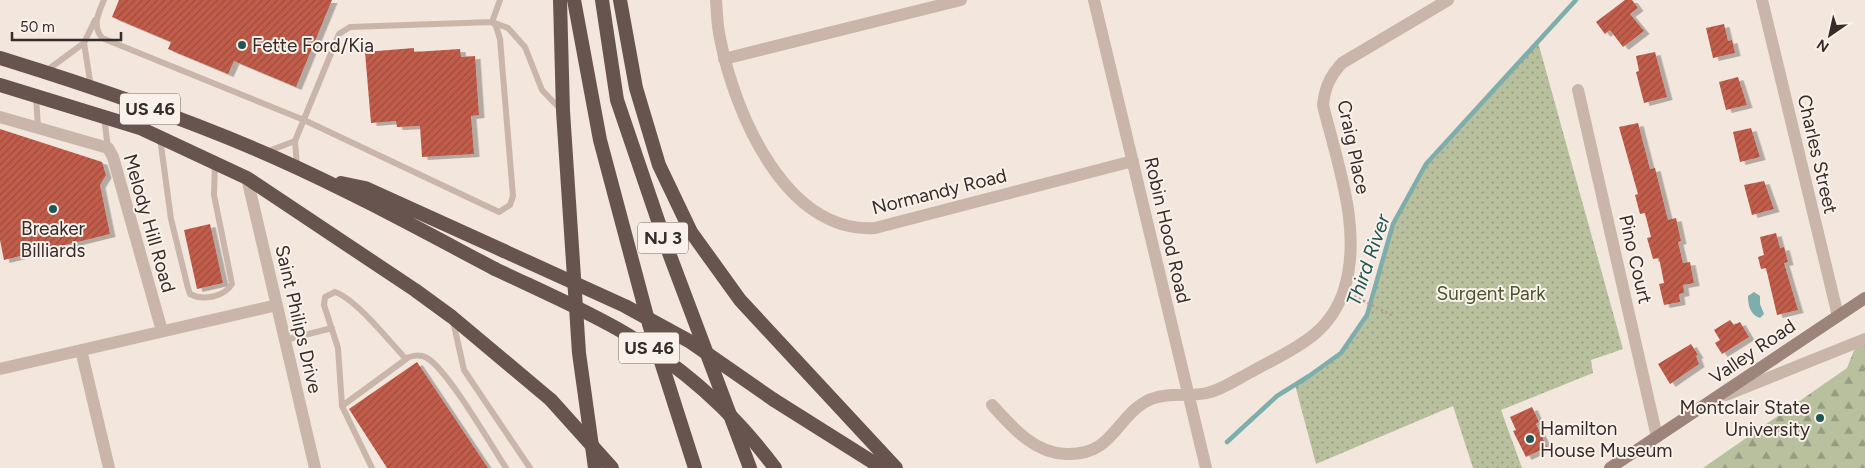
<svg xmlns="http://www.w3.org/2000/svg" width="1865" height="468" font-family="Figtree,sans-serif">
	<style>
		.forest { fill: url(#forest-firs) }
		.park { fill: url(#park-dots) }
		.water { fill: #7daeab }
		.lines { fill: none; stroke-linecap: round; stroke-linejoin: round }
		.stream { stroke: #7daeab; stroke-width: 4.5 }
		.building { fill: url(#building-hatch); filter: url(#shadow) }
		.path { stroke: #b59f94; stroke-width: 2.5; stroke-dasharray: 2.5 2.5; stroke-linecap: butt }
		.service { stroke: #c9b5aa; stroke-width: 6 }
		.minor { stroke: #c9b5aa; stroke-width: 12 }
		.secondary { stroke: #9d847b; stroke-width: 12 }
		.trunk { stroke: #68544e; stroke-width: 14 }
		.trunk-bridge { stroke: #68544e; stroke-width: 14 }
		.poi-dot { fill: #205756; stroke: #f9f1ea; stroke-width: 2 }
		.labels { text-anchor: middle; stroke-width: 4; stroke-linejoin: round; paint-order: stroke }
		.shield { fill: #f9f1ea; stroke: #716763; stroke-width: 1 }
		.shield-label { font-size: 18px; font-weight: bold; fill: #372c29 }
		.poi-label { font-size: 19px; fill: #372c29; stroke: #f9f1ea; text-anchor: start }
		.street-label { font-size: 19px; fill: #372c29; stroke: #f9f1ea }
		.park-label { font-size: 19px; fill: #4a542e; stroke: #f9f1ea }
		.water-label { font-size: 20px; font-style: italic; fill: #205756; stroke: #f9f1ea }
	</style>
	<defs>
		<pattern id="forest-firs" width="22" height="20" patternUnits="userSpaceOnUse" patternTransform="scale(1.25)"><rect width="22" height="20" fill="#b8c09e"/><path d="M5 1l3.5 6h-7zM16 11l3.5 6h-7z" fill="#969c81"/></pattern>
		<pattern id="park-dots" width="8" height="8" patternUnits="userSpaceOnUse" patternTransform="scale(1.25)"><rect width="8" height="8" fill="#b8c09e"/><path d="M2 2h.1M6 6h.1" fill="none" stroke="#969c81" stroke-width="1.8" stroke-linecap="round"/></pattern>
		<pattern id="building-hatch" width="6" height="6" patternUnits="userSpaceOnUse" patternTransform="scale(1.25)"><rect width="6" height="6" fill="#c25d4b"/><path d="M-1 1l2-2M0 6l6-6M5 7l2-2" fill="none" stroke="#9e4d3e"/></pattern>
		<filter id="shadow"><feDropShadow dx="5.5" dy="3" stdDeviation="0" flood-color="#0004"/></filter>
	</defs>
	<rect width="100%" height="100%" fill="#f2e6dd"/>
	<path class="forest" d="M1865,337V468H1703L1847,368L1857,343Z"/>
	<path class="park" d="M1538,42L1623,349L1591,360L1593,373L1501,410L1522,468H1473L1453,406L1316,464L1295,385L1341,353L1367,315L1393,224L1426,164Z"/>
	<path class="water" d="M1754,292L1760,296V304L1764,314L1760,318C1750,315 1748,305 1748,296Z"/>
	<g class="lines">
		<path class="stream" d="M1227,442L1277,396L1309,376L1341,353L1367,315L1393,224L1426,164L1576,0"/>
	</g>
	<path class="building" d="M119,0H332L296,87L234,61L228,74L168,49L171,42L112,17Z
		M1625,0H1632L1638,8L1630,14L1644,31L1623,47L1610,30L1605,34L1596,22Z
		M1724,24L1728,41L1732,40L1735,53L1713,58L1706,28Z
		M414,48V52L460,49L461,57L475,56L479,115L471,116L474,154L422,157L420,126L397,127L396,121L371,123L365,52Z
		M1655,52L1667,97L1644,103L1636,72L1639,71L1636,56Z
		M1738,77L1747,105L1726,110L1719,82Z
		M1638,123L1650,169L1655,168L1668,220L1676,218L1681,241L1678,242L1683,263L1690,262L1694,283L1683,285L1684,293L1679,294L1680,302L1664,305L1659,284L1664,283L1659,258L1653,259L1647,238L1651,237L1645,213L1640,214L1635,195L1638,194L1619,127Z
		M1751,128L1760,157L1740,162L1733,132Z
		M0,129L102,162L106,175L100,185L110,234L4,260L0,240Z
		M1764,181L1774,209L1752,215L1744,185Z
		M210,224L223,283L197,289L184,230Z
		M1776,233L1780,248L1784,247L1788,262L1784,263L1798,310L1777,315L1766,268L1761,269L1758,257L1764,255L1760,237Z
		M1730,320L1734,325L1740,322L1749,337L1722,354L1715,343L1720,340L1714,330Z
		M1691,344L1698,355L1696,356L1699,364L1670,384L1658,364Z
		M417,362L488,468H387L349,409Z
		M1532,407L1539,422L1536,424L1547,447L1526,457L1513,431L1516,430L1510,417Z"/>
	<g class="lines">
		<path class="path" d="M1354,296L1393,316"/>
		<path class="service" d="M104,0C98,14 92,25 102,38L304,120L499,212L510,205L513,196L500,39L496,26L492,22L350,27L339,34L295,141
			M500,0L492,22L508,28L525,47L542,90L562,111
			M84,43L95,20
			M46,71L84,43L91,87
			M36,97L38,127
			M104,117L108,148
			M160,138L171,219L188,288L190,294C203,301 224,297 232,284L214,195L215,162
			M266,152L295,141L297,166
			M453,321L464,370L530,468
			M285,340L332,328
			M342,406L409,357C415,355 421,354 427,358C447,369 491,445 506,468
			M372,468L342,406L338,348L324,305L325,297L335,292C356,299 389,341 406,359"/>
		<path class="minor" d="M716,0C717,12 717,26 720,38C734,111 785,234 875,228L1133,161
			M1094,0L1206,468
			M1762,0L1838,316
			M724,59L961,0
			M1578,90L1657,437
			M0,117L108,148L113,157L162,331
			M247,178L315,468
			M81,350L109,468
			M0,369L277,305
			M1726,395L1865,339
			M992,405C1012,427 1034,453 1066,454C1115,456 1115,415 1151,399C1169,392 1188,397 1207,393C1222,390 1237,379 1251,372C1290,350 1329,337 1344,290C1363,230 1337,163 1323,105C1325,87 1330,76 1342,63L1448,0"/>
		<path class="secondary" d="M1610,468L1865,298"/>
		<path class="trunk" d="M560,0L563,111L579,353L595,468
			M574,0L600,140L649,324L695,468
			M602,0L617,100L669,253L750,468
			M620,0L636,88L659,165L691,232L740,300L896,468
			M0,58C94,87 188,119 278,159C352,192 423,231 495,269
			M0,85L140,128L247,178L415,290L452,317L551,400
			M341,183L365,188L504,251
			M774,400L882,468"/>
		<path class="trunk-bridge" d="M504,251L625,306L689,341L774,400
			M495,269C539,290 586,310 628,335C685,369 735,414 775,468
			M551,400L612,468"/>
	</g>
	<g class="poi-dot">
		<circle cx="242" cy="45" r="5"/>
		<circle cx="53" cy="209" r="5"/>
		<circle cx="1820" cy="418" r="5"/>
		<circle cx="1530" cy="439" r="5"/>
	</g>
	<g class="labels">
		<g class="shield">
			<rect x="120" y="93.5" width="60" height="31" rx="4"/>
			<rect x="638" y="222.5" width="50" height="31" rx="4"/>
			<rect x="619" y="332.5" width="60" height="31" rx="4"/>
		</g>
		<g class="shield-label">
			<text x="150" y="115">US 46</text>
			<text x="663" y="244">NJ 3</text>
			<text x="649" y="354">US 46</text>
		</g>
		<g class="poi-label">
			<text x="252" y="52">Fette Ford/Kia</text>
			<text x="53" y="235" text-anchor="middle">Breaker<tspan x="53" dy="22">Billiards</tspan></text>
			<text x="1810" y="414" text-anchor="end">Montclair State<tspan x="1810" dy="22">University</tspan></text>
			<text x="1540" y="435">Hamilton<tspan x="1540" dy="22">House Museum</tspan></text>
		</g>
		<g class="street-label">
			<text transform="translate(1354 147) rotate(78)" y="7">Craig Place</text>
			<text transform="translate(1818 154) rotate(77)" y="7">Charles Street</text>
			<text transform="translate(939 191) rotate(-14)" y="7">Normandy Road</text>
			<text transform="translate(150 223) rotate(74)" y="7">Melody Hill Road</text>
			<text transform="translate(1168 230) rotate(77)" y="7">Robin Hood Road</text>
			<text transform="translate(1636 259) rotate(77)" y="7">Pino Court</text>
			<text transform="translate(299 319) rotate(77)" y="7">Saint Philips Drive</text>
			<text transform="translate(1752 351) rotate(-34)" y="7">Valley Road</text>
		</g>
		<g class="park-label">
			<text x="1491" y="300">Surgent Park</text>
		</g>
		<g class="water-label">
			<text transform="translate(1368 260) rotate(-71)" y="7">Third River</text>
		</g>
	</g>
	<g transform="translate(1830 35) rotate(214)" stroke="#f9f1ea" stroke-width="4" paint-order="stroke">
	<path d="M0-4L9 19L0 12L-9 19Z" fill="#372c29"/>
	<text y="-8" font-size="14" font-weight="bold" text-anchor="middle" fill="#372c29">N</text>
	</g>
	<path d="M12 32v8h109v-8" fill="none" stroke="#372c29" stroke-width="2.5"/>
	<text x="20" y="32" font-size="15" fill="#372c29" stroke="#f9f1ea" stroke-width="4" paint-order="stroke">50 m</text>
</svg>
